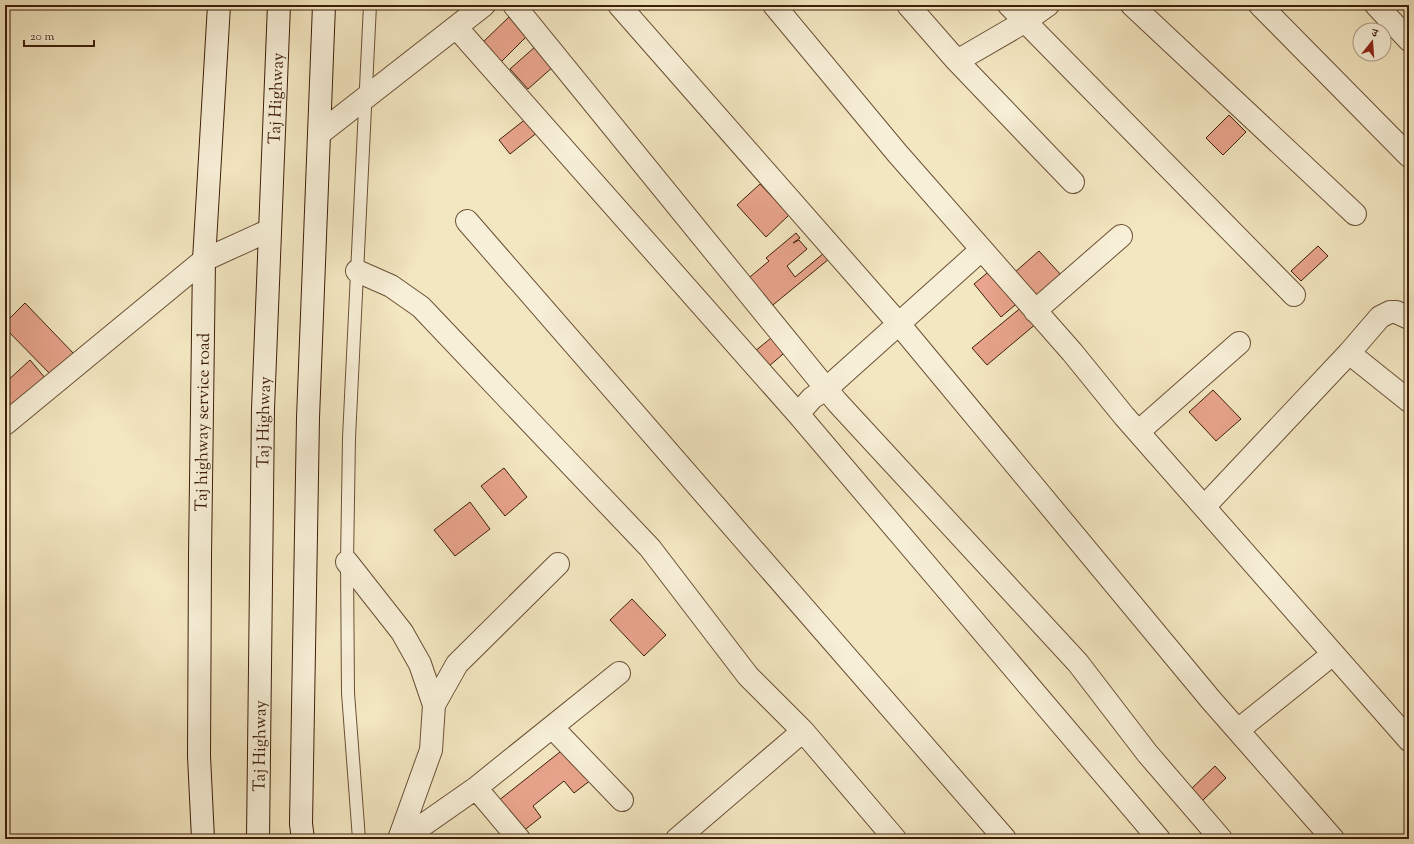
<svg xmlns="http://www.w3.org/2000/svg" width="1414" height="844" font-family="'Sorts Mill Goudy','Noto Serif Devanagari',serif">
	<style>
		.building { fill: #e8a48c; stroke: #3e1e08 }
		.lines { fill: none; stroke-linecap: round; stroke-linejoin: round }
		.lane-casing { stroke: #6b5036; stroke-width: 14 }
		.street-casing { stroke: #6b5036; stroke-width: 24 }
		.secondary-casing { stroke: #3e1e08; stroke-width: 24 }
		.lane { stroke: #f7efd7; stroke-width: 12 }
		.street { stroke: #f7efd7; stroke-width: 22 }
		.secondary { stroke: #f7efd7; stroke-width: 22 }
		.labels { text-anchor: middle; stroke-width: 4; stroke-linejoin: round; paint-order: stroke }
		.street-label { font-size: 17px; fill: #3e1e08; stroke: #f7efd7 }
	</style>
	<rect width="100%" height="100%" fill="#f3e7c1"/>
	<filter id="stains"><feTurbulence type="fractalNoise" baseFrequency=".005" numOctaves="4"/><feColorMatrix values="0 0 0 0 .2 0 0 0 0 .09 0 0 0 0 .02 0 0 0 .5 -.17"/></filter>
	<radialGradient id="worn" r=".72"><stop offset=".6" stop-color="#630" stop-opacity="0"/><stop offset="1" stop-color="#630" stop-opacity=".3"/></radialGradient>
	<path class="building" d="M509,17L528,35L501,62L482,43Z
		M536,46L554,66L528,89L510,69Z
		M1229,115L1246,132L1223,155L1206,138Z
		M527,118L538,132L510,154L499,140Z
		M760,184L789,215L766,237L737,205Z
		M796,233L800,238L793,243L799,240L807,249L787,266L795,277L824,253L829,259L768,309L745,281L769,261L766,258Z
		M1318,246L1328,256L1301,281L1291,271Z
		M1039,251L1062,276L1036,299L1014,273Z
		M993,268L1021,300L1001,317L974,284Z
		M25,303L76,356L54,378L5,328V323Z
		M1023,306L1037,323L987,365L972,348Z
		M776,334L789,349L762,372L749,356Z
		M30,360L46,379L5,415V383Z
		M1213,390L1241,419L1216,441L1189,412Z
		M504,468L527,497L505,516L481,486Z
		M470,502L490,529L455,556L434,530Z
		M632,599L666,635L644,656L610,620Z
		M565,748L591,780L574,793L564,781L533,806L541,817L522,832L498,801Z
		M1215,766L1226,778L1201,802L1189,791Z"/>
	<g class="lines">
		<defs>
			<path id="lane" d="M359,839L348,693L347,562L349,438L370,5"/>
			<path id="street" d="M514,5L837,402L1078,663L1147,753L1221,839
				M619,5L899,324L1211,700L1333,839
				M774,5L897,153L1072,352L1124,416L1409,740
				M908,5L957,61L1073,182
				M1009,5L1294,295
				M1132,5L1355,214
				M1260,5L1409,156
				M1376,5L1409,40
				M456,27L798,414L1159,839
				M957,61L1024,22L1048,5
				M319,134L484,5
				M467,221L1005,839
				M357,271L391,286L421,307L650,548L748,676L803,731L895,839
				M1035,311L1121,236
				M1349,353L1409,401
				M798,414L812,398L826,389L981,250
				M5,424L204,260L270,230
				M1138,432L1239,343
				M1204,507L1349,353L1380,317L1390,312H1396L1409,318
				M347,562L402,632L420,664L434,705L431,750L399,839
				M434,705L457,664L558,564
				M552,727L622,800
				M1238,730L1333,654
				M476,788L519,839
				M403,839L476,788L619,673
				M677,839L803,731"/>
			<g id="secondary">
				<path id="s1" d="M203,839L199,756L200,556L204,260L219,5"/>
				<path id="s2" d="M258,839L263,409L279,5"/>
				<path d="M303,839L301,824L308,418L324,5"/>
			</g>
		</defs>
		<use href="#lane" class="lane-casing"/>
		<use href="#street" class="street-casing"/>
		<use href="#secondary" class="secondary-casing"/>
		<use href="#lane" class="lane"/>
		<use href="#street" class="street"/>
		<use href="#secondary" class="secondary"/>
	</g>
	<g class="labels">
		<g class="street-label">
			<text dy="6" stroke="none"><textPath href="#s2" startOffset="741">Taj Highway</textPath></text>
			<text dy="6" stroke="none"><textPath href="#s1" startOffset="417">Taj highway service road</textPath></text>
			<text dy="6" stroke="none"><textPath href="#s2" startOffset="417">Taj Highway</textPath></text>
			<text dy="6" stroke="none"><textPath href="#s2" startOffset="93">Taj Highway</textPath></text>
		</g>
	</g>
	<rect width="1414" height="844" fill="none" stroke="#f3e7c1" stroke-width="20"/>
	<rect x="6" y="6" width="1402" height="832" fill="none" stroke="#3e1e08" stroke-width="2"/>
	<rect x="10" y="10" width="1394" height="824" fill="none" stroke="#3e1e08"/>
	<g transform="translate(1372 42) rotate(17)"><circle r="19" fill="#f7efd7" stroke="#ad9b84"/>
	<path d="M0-3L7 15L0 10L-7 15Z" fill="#8f2418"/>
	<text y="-6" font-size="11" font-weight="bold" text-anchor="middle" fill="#3e1e08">उ</text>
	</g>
	<path d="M24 40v6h70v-6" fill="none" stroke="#3e1e08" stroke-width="2"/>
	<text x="30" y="40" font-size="12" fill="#3e1e08" stroke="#f7efd7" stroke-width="3" paint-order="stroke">20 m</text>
	<rect width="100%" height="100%" filter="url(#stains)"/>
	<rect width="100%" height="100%" fill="url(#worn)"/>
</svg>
